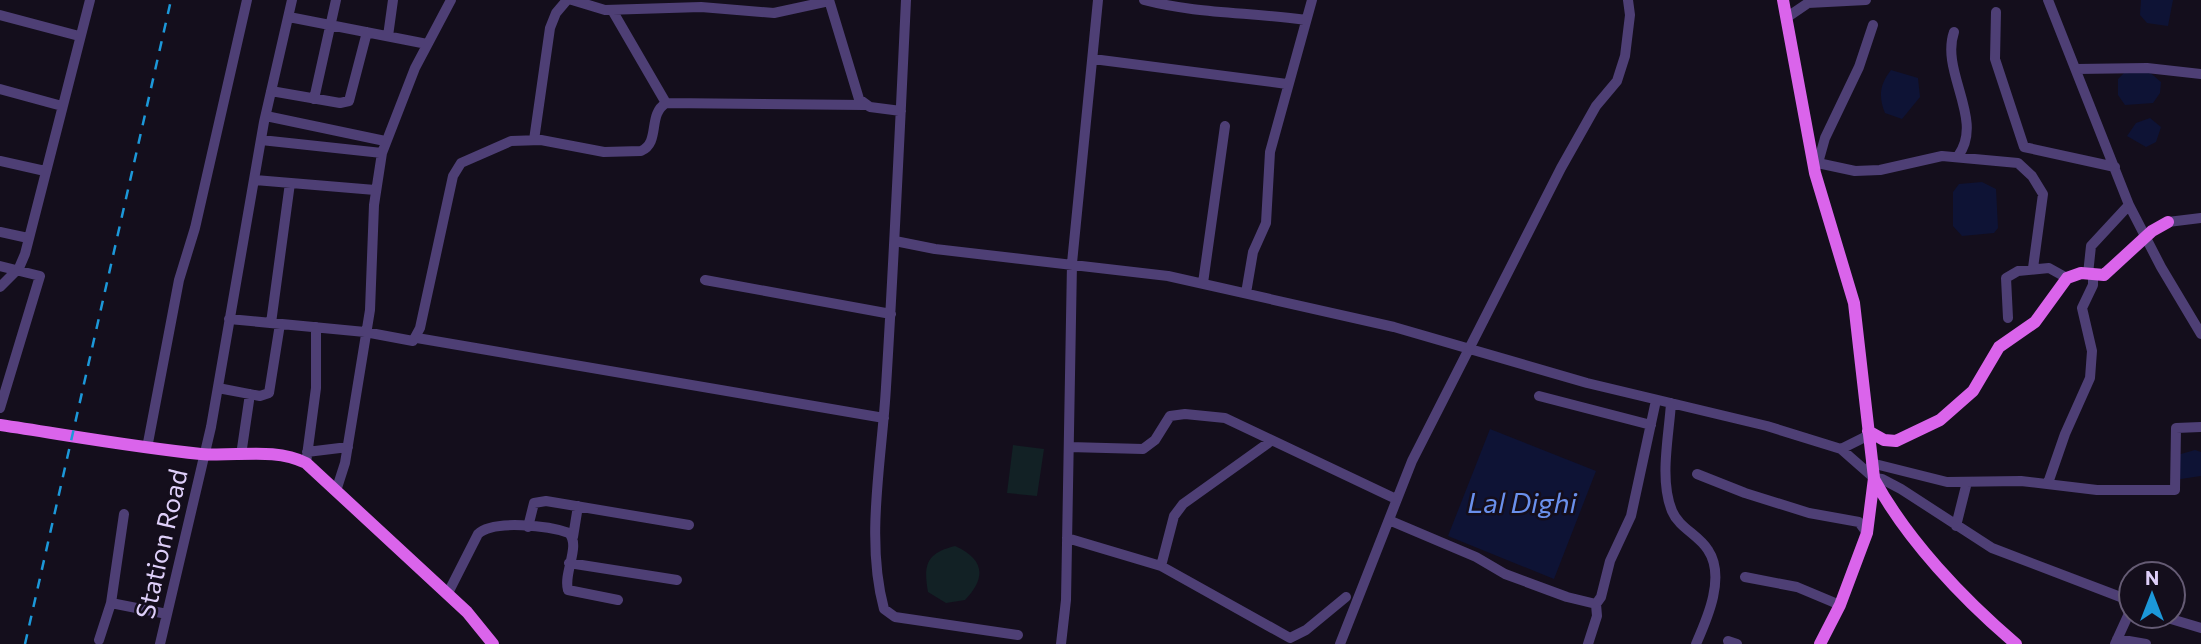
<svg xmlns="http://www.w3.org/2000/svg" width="2201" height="644" font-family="Commissioner,sans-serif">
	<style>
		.green { fill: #122125 }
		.water { fill: #0e1335 }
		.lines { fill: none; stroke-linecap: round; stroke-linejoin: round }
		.minor { stroke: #4e3f75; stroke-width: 10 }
		.major { stroke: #da64eb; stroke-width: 12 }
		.rail { stroke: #1c98d9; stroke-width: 2.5; stroke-dasharray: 10 9; stroke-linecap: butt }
		.labels { text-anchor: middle; stroke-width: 5; stroke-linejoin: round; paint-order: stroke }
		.street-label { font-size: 26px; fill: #decff9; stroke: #140e1c }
		.water-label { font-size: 28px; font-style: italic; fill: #6a90ec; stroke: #140e1c }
	</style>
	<rect width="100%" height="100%" fill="#140e1c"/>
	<path class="green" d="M1013,445L1044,449L1037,496L1007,493Z
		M955,546C984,559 987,577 965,600L946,603L928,592C923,564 927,553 955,546Z"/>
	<path class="water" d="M2141,0H2173L2168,26L2147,23L2140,15Z
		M1891,70L1918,78L1920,97L1902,119L1885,113C1878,96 1880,84 1891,70Z
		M2147,70L2161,82L2160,93L2153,103L2125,105L2118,95V79L2125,72Z
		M2150,118L2161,127L2156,142L2146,147L2127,136L2136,123Z
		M1982,182L1996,189L1998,228L1994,233L1962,236L1953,226V192L1959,184Z
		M1490,429L1596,471L1554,579L1448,536Z
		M2195,450L2201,452V476L2174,480V456Z"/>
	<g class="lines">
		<path class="minor" d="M572,0L605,10L701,7L774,13L829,1
			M829,0L859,99L870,107L901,111
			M906,0C900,129 894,258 886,387C882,459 865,539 884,609L895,617L1018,635
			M1144,0C1197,14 1251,12 1306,20
			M2048,0L2129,205L2161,267L2201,334
			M612,10L666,103
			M1996,12L1995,59L2024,147L2115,167
			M0,15L79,36
			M289,17L427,44
			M1786,18L1808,3L1866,0
			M1954,32C1940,72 1985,120 1958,156
			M388,36L393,0
			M1093,59L1287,84
			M2077,69L2147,68L2201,74
			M0,89L62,106
			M271,91L340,103L349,101L367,32
			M314,99L336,0
			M266,116L385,141
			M261,140L382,153
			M534,140L550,28L556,13L567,0
			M0,161L45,171
			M1813,162L1855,171L1880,170L1942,156L2018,163L2032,176L2043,194L2033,268
			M1818,163L1825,138L1859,67L1873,25
			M255,180L375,190
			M2168,222L2201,218
			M0,232L28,238
			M895,241L935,249L1168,276L1394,327L1587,383L1767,426L1841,449L1874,478L1882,479L1901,489L1992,548L2131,601
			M0,266L40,276L0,408
			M2088,274L2091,246L2129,205
			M705,280L891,314
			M1203,283L1225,126
			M0,287L19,268L25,254L90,0
			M1246,293L1253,252L1266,223L1270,152L1312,0
			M2008,318L2006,278L2018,271L2049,268L2067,278
			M229,319L365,332L413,341L420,328L453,176L461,163L511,141L541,140L604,152L641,151C661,142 647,115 666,103L864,105
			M271,323L290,183
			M417,338L884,418
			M218,388L260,396L269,393L280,324
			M1539,396L1651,425
			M1671,403C1669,436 1659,479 1672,511C1679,528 1699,535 1708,550C1726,577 1707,619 1696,644
			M1069,447L1143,449L1155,440L1170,416L1185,414L1225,418L1396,499
			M147,448L179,280L195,228L247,0
			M1841,449L1869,435
			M307,452L348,447
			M241,455L250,394
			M306,463L316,388V327
			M1871,463L1947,482L2021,481L2097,490H2175L2176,428L2201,427
			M1697,474L1745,493L1809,513L1859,522L1867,533
			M2048,483L2065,434L2090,378L2092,351L2082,308L2093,285V276
			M336,491L345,463L370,310L374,205L382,153L415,68L451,0
			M124,514L111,603L167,614
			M1391,521L1476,557L1505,574L1567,597L1596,604L1601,597L1610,561L1631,516L1655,405
			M1956,526L1967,482
			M528,527L534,503L546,501L689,525
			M573,537L578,506
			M1067,538L1161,566L1174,516L1183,504L1271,441
			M569,563L677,580
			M1161,566L1290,638L1306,630L1346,597
			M1745,577L1797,587L1840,605
			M448,593L478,534C493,519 550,526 569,533C581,546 563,573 568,590L618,600
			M2161,616L2201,628
			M2117,639L2146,644
			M99,640L111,603
			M1728,641L1737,644
			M160,644L211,427L264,122L292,0
			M1061,644L1066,600L1072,263L1098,0
			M1340,644L1412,461L1561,168L1596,106L1617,81L1625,56L1630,15L1628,0
			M1588,644L1597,616L1596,604
			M2115,644L2131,609"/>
		<path class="major" d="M1783,0L1815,173L1854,303L1874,478L1867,533L1840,605L1820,644
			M0,425C67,435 133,447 201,454C236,457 274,447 306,463L467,612L493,644
			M1868,431L1884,440L1896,441L1940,420L1973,391L1999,347L2035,322L2067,278L2081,273L2104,275L2152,231L2168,222
			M1874,479C1907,540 1963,599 2016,644"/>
		<path class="rail" d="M25,644L171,0"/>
	</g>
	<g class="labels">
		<g class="street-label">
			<text transform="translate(162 544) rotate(-77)" y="9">Station Road</text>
		</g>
		<g class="water-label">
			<text x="1522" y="513">Lal Dighi</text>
		</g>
	</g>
	<g transform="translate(2152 595)"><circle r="33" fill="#140e1c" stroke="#655b74" stroke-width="2"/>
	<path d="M0-5L12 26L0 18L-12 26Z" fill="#1c98d9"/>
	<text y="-10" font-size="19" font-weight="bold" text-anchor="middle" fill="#decff9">N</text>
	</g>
</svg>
